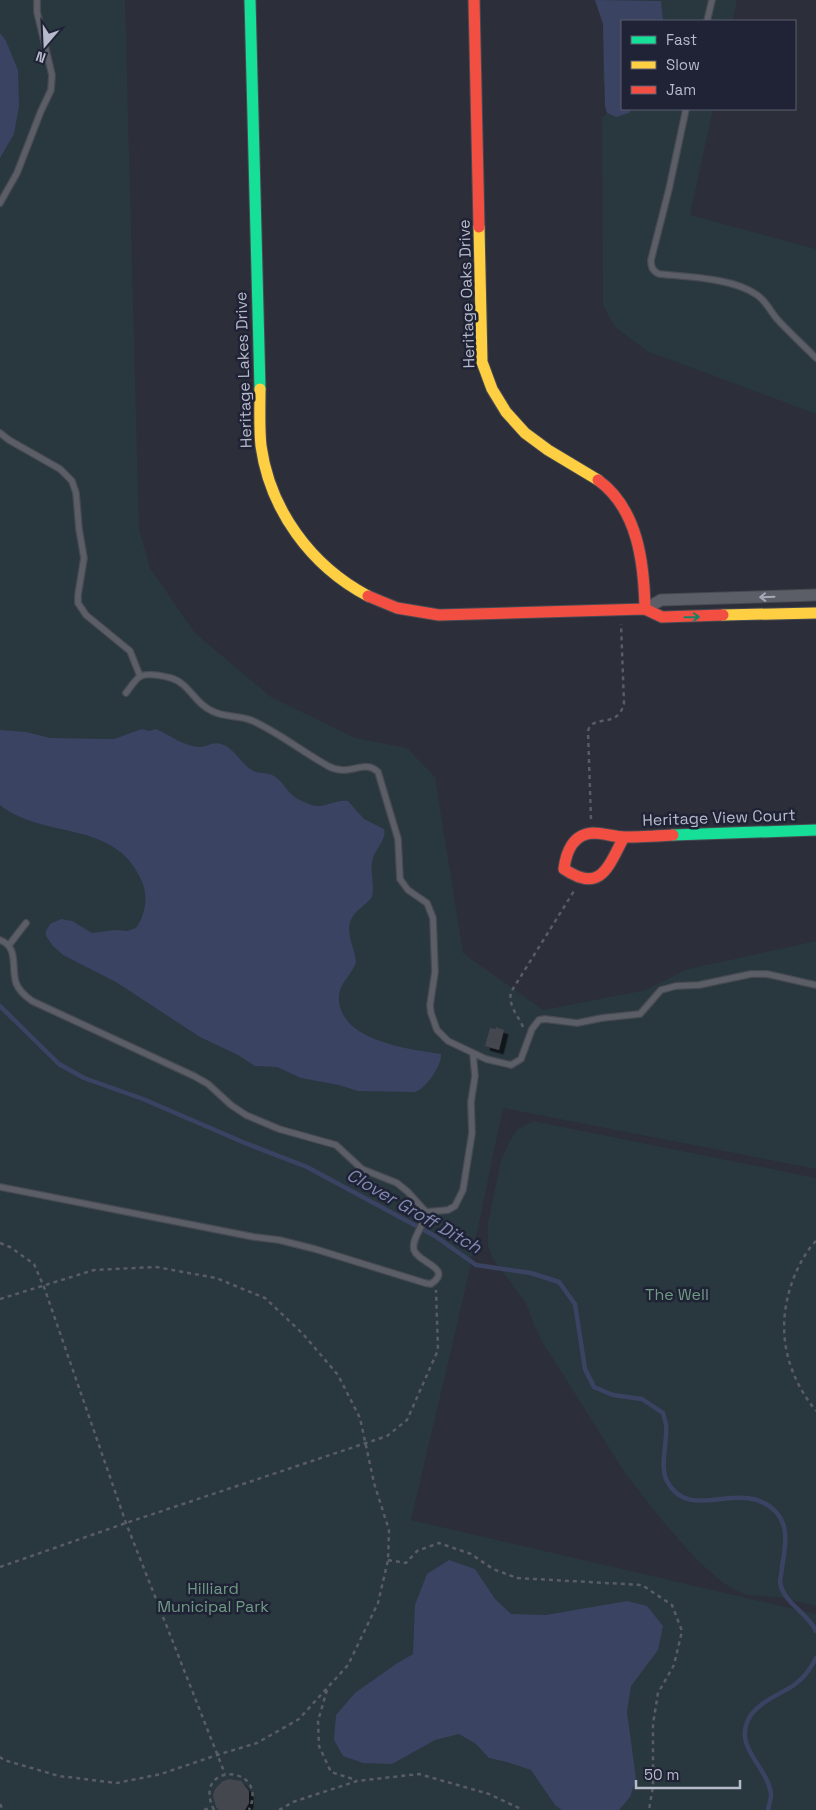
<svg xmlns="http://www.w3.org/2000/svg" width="816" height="1810" font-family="'Space Grotesk',sans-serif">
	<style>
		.green { fill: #29373f }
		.water { fill: #3b4363 }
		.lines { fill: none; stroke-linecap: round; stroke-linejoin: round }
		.stream { stroke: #3b4363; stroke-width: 4.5 }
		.building { fill: #44464f; filter: url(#shadow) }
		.lane-casing { stroke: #484a52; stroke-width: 8 }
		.street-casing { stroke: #484a52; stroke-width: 13 }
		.fast-casing { stroke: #484a52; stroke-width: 13 }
		.slow-casing { stroke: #484a52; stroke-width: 13 }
		.jam-casing { stroke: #484a52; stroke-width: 13 }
		.path { stroke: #595c64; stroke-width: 2.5; stroke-dasharray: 4 4; stroke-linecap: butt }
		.lane { stroke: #5c5e67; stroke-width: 5.5 }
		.street { stroke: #5c5e67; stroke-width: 11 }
		.fast { stroke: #16e098; stroke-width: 11 }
		.slow { stroke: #ffcf43; stroke-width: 11 }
		.jam { stroke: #f24e42; stroke-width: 11 }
		.oneway { stroke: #a5a8b6 }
		.oneway2 { stroke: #1a8266 }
		.labels { text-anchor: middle; stroke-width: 5; stroke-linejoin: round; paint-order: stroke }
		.street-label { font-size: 16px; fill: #b7baca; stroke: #1f2335 }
		.park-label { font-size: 16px; fill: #6f9a83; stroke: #1f2335 }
		.water-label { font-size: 18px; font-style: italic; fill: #8089b0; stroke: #1f2335 }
	</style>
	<defs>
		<filter id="shadow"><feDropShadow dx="4.5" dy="4.5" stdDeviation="0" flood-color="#0009"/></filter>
	</defs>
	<rect width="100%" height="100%" fill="#2c2e39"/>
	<path class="green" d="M0,0H125L139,529L150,568L195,633L271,697L355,738L407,748L435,777L463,953L543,1010L646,990L688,969L816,941V1169L503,1108L464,1295L411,1520L816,1614V1810H0Z
		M595,0H737L733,21H622V109H713L690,215L816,249V414L647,351L615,327L603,305L602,118L607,113L605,106V92L603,79V24Z
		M533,1121L816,1178V1606L778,1597L746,1595L723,1583L697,1560L664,1523L625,1473L543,1343L534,1325L526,1303L493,1259L488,1246V1223L501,1160L509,1142L518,1129Z"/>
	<path class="water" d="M595,0L661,1L663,21H622V109H632L629,113L616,117L607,113L605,106L603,24Z
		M0,33L6,41L18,70L19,106L14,134L0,158Z
		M142,729L149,731L156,729C170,735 183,746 199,747C207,747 213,741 221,744C233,747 240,762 250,769C257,774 265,772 272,775C280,778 285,788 291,794C296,799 304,802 311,805C325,809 335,799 348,801L364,819L384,829C387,839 376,848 373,858C369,871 375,884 372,897C366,905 357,909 352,918C344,931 355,948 356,962C352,975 340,982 339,996C337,1041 409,1049 441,1054C442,1065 426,1089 415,1092L358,1091L339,1085L301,1078L277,1067L255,1066L238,1055L200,1037L116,982L63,955L53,946L46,936V931L50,924L61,919L72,921L92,933L115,930L127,931L136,928C145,916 148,898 143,884C118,818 45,841 0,805V730L26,732L50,738L106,739H114Z
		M449,1560L475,1569L495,1599L511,1614L546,1615L627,1601L647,1606L663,1626L658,1650L631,1686L627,1712L636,1779L630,1797L619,1810H562L555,1805L531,1770L507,1762L489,1758L476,1744L459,1734L435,1740L392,1764L363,1763L343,1756L334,1740L336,1715L355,1693L396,1664L413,1654L415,1605L427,1574Z"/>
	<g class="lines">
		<path class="stream" d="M0,1006L59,1064L84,1078L143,1099L245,1143L307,1167L435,1236L476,1265L531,1273L559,1282L575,1304L585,1369L594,1387L613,1395L642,1399L663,1413C664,1417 665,1421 666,1424C668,1441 659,1466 667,1481C690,1525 742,1476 776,1512C790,1527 785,1549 782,1567C782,1572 780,1578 780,1582C783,1603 808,1613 816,1631
			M768,1810C769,1805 771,1799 771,1795C769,1768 734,1748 748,1720C756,1703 779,1695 794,1685C803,1679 811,1668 816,1658"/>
	</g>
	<path class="building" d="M496,1027L504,1030L499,1050L485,1046L490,1028L496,1029Z
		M229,1779L241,1781L249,1791V1803L245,1810H219L216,1807L213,1795L215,1789L223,1781Z"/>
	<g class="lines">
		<defs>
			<path id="lane" d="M707,21L712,0
				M686,109L669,189L651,260C651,268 653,271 659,274C688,277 734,278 757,295C766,301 771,312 777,319C790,333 803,345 816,358
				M0,203L17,173L41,111L51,90L52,75L37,12V0
				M0,433L9,440L60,469L72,481L76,493L79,529L84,558L78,595V603L86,615L130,651L140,676
				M126,693C130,688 135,679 141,676C148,673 163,676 171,678C189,683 195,704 212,711C225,718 240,715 253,721C279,733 303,752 328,766C350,778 363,758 378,772L398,839L400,879L408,890L427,903L433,918L435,972L430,1005L431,1013L437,1030L448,1041L486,1059L511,1065L521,1059L532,1029L539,1020L545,1019L577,1023L602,1018L640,1014L661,990L676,986L699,985L751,974H767L816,985
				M0,940C19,947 11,967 16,983C19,991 25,996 32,1001L194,1076L208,1084L231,1105L246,1115L279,1129L336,1145L362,1169L397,1183L408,1192L426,1212C425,1225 411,1238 414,1250C418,1263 454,1268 431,1284L425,1283L315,1249L279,1240L254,1237L0,1187
				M9,945L26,923
				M426,1212L448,1210L455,1206L463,1190L472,1133L471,1102L475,1076L473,1054"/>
			<path id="street" d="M645,609L661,600L816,595"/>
			<path id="fast" d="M250,0L260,389
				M673,835L816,830"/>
			<path id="slow" d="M479,227L482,362L492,389L506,412L525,433L548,450L598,480
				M260,389C260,408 259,427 261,446C270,510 311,566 368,596
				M723,615L816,613"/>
			<path id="jam" d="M474,0L479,227
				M598,480C638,509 644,563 645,609
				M368,596L397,608L439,615L645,609L662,617L723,615
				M624,837C608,867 601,894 564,869C566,852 573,834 593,833C604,833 614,837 625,837C641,837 657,836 673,835"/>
		</defs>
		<use href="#lane" class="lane-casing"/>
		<use href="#street" class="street-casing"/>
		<use href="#fast" class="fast-casing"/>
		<use href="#slow" class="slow-casing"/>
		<use href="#jam" class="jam-casing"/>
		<path class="path" d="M591,819L588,731C593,713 618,730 624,703L621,624
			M523,1027C518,1015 508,1006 511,992L574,891
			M816,1241C806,1251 799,1265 794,1277C775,1326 784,1371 816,1411
			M0,1243L10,1247L34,1264L44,1287L126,1523L225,1774
			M0,1299L94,1270L156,1267L216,1278L265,1298L303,1334L338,1375L360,1418L374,1483L389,1530L388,1560L378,1603L348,1665L299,1719L257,1743L217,1755L161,1774L117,1783L59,1776L4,1760L0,1757
			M388,1560L406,1563L417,1551L439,1543L471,1554L493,1569L517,1578L642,1585L672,1605L682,1631L674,1665L658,1693L653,1724V1786L649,1810
			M0,1567L126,1523L387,1436L407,1420L438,1350L436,1290
			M327,1690L318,1721L319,1746L331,1772L356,1780
			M0,1804L3,1810
			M204,1810L212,1807
			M214,1810C190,1762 270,1763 249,1810
			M279,1810L293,1802L357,1781L419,1774L489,1794L523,1810"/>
		<use href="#lane" class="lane"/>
		<use href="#street" class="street"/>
		<use href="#fast" class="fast"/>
		<use href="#slow" class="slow"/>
		<use href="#jam" class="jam"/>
	</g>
	<defs><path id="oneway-shaft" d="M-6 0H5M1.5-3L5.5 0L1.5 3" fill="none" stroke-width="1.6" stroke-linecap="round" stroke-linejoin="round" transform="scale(1.25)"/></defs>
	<use class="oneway" href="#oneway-shaft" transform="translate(767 597) rotate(178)"/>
	<use class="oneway2" href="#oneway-shaft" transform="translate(692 617) rotate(-1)"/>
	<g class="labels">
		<g class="street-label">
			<text transform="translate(466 294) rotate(-92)" y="6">Heritage Oaks Drive</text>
			<text transform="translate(243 370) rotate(-92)" y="6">Heritage Lakes Drive</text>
			<text transform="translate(719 817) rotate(-2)" y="6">Heritage View Court</text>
		</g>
		<g class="park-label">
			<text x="677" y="1300">The Well</text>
			<text x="213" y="1594">Hilliard<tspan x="213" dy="18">Municipal Park</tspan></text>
		</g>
		<g class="water-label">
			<text transform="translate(414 1211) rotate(30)" y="6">Clover Groff Ditch</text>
		</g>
	</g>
	<rect x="621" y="20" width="175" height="90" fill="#1f2335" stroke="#5c5f71"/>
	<rect x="631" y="36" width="25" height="8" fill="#16e098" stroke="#5c5f71"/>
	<text x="666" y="45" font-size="15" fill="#b7baca">Fast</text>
	<rect x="631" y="61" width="25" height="8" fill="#ffcf43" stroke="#5c5f71"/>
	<text x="666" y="70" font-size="15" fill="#b7baca">Slow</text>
	<rect x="631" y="86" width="25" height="8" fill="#f24e42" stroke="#5c5f71"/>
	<text x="666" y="95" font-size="15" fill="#b7baca">Jam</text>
	<g transform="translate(45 45) rotate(199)" stroke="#1f2335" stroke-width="4" paint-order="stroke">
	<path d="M0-4L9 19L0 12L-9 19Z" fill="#b7baca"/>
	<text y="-8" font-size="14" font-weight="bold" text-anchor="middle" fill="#b7baca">N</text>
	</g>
	<path d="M636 1780v8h104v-8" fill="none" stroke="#b7baca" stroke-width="2.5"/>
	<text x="644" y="1780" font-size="15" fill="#b7baca" stroke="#1f2335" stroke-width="4" paint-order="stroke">50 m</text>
</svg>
